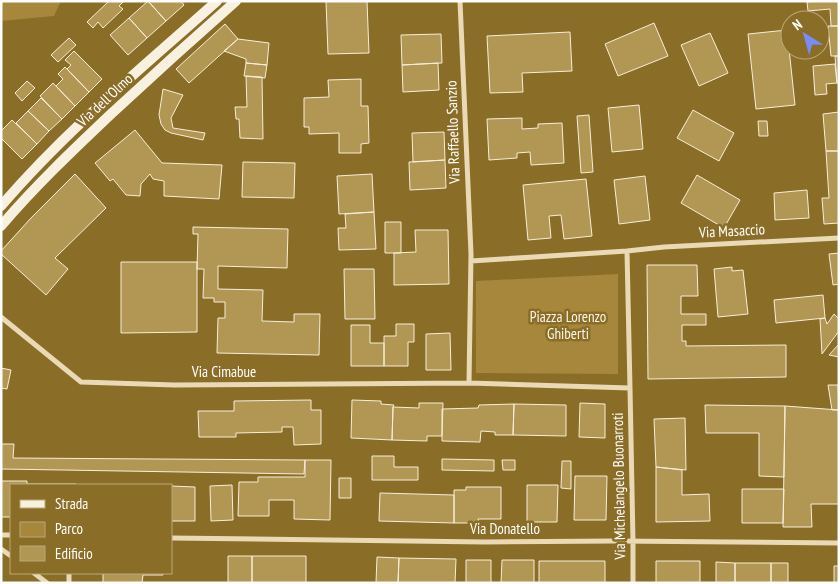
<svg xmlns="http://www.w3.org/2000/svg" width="840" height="584" font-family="'PT Sans Narrow',sans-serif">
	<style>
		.green { fill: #a6873c }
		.building { fill: #b29654; stroke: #f7eed9 }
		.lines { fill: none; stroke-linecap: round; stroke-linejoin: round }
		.street { stroke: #e9d9b5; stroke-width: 5 }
		.secondary { stroke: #f8f1df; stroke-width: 10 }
		.labels { text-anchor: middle; stroke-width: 5; stroke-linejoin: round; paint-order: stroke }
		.street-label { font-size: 15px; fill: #fff; stroke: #8a6d27 }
		.park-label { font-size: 15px; fill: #fbf6ea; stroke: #8a6d27 }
	</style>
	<rect width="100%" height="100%" fill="#8a6d27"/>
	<path class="green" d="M1,1H61L54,16L1,21Z
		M618,274V374L476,373V281Z"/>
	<path class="building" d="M109,1H124L119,6L123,9L103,28L98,22L93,28L87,22Z
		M148,1L166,21L147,38L129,18Z
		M148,1H181L184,5L166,21Z
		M326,1H367L369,53L328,54Z
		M819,1H839V26H831L830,9L808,11L807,2Z
		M129,18L147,38L128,55L110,35Z
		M654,23L668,56L618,76L605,44Z
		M225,24L238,39L189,83L176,69Z
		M828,26H839V56H831Z
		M787,30L795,105L756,109L748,34Z
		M570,32L572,71L522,73L523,92L490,93L487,36Z
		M710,33L728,73L699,86L681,45Z
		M441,34L442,63L402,65L401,35Z
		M69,38L76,45L58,62L51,55Z
		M238,39L269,43L267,65L246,63V59L224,51Z
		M74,51L102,79L89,92L67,69L71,65L65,60Z
		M835,56H839V83H837Z
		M246,63L267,65L265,78L244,76Z
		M438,63L439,90L403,92L402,65Z
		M835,64L837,83L826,84L827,94L815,95L813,66Z
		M65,67L89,92L75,106L56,86L63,79L58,74Z
		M246,76L262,77L263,139L240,138L239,119H236L235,107H247Z
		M361,79V106H368L369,143L361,144V153H339V133L309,134V127H304V98L329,97L328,80Z
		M27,81L35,88L22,101L15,93Z
		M53,83L75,106L62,119L40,96Z
		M163,89L183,95L171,118L173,128L205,133L203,140L171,133L165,130L161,124L159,115Z
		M41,98L62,119L49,131L28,111Z
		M639,105L643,149L612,152L608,108Z
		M693,110L734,133L719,161L677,138Z
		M28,111L49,131L37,144L16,123Z
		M839,112V151H826L823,114Z
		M589,115L593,172L581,173L577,116Z
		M522,118V129L538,128V124L562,123L564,163L531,165L530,152L517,153V158L489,160L487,119Z
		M12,120L37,144L22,159L1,138V131Z
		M758,121H767L768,136H759Z
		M135,130L162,163L222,165L219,199L164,196V181L153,179L150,174L141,184L140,196L126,195L113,179L110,181L95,163Z
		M444,132L445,160L413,162L412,133Z
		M826,151H839V223L824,224L822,198H829Z
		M445,160L446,188L410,190L409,162Z
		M243,162L295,163L294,198L242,197Z
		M75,174L106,208L55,258L68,269L46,295L1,254V251L31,218Z
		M372,174L374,212L339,214L337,176Z
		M697,175L740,200L724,228L681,203Z
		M645,176L650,220L619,224L614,180Z
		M586,179L592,236L564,239L561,215L549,216L551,238L528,240L523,185Z
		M807,190L809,218L775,220L774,193Z
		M374,212L376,249L339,250L338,228H346L345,214Z
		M385,222H401V253H385Z
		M193,227L288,229L287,268L218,266V289L263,290L262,321L294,322V314H320L319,355L217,353L218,318H225V302H214V298H203L204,269H197L198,234H193Z
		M415,230H448L449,284L394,285V253L416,252Z
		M839,253V284L833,285L829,254Z
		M121,262H197V332L121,333Z
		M647,265H697L698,296H681V314H706V325H682V341H686V346L786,345V377L648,379Z
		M732,267V271L743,270L748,314L718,317L714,269Z
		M344,269H374L375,319H345Z
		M823,295L825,318L776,323L774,300Z
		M834,314L839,319V331L822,354L820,319L825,318L827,324Z
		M396,324H414V342H408V366H384V336H396Z
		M351,325H370V343H384V366H351Z
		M450,333L451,370H426V334Z
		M839,344V357L829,355Z
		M1,368L11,370L7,389L1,388Z
		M828,385H838L839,410H832Z
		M311,400V410H321V444L294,445L293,427H282V432L236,433V437H199L198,411H234V401Z
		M352,400L381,401V404L394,405L393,407L392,440L351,438Z
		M419,403H443L442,436H427V441L392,440L393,407L419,408Z
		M580,403L605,404V438L579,437Z
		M514,404L566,405V436L513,435Z
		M514,404L513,435H495V432L481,431L480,442L442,441V409L478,408L479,405Z
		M705,405L785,406L784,477L759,476V433H706Z
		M785,406L839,410V504H811L812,527H783Z
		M685,418L686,470L656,467L654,419Z
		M1,444H14L13,458L305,460L304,474L1,469Z
		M372,456H394V467H418V480H372Z
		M442,459L494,460V471L442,470Z
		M305,460H331L330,520L294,519V500H269V516H238L239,482H258V477H305Z
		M502,460H515V470H503Z
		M562,461H571V489L561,488Z
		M656,467L682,470V495L709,494L710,521L656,522Z
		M575,476H607L606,520H574Z
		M339,478H351V498H339Z
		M1,481H27V485H11V517H1Z
		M27,484H76V485H27Z
		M232,485L233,520L211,521L210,486Z
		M527,485H558L557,522H527Z
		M171,486L195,487V521H171Z
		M466,487H501V519H478L479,523H454V490H466Z
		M742,489H784L783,523H742Z
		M380,493L454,495V523L379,521Z
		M228,556H252V583H228Z
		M252,556H306V583H252Z
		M377,557L399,558L398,583H376Z
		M399,558L456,559L455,583H398Z
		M466,560H491V583H466Z
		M502,560H534V583H501Z
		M539,561H605V583H539Z
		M656,561H700V583H656Z
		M716,562L735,563V583H716Z
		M735,563H771V583H735Z
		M771,563H788V583H771Z
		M834,566H839V583H834Z
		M103,573H163V575H143L142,583H103Z"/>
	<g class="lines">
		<path class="street" d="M460,1L471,254L469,383L630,388L627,251L471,261
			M627,251L664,247L839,238
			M1,317L81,382L174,385L469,383
			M630,388L633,542V583
			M1,535H11
			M171,538L485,542L615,541L839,543
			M1,549L11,556
			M34,573L47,583
			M69,583V573"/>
		<path class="secondary" d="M1,206C66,130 143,67 217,1
			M1,226C35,186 73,150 111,114C152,76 194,38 236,1"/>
	</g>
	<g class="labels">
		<g class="street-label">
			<text transform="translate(105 100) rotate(-43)" y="5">Via dell'Olmo</text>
			<text transform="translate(453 132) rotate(-92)" y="5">Via Raffaello Sanzio</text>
			<text transform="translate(732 231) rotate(-3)" y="5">Via Masaccio</text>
			<text x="224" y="377">Via Cimabue</text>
			<text transform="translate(619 486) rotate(-91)" y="5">Via Michelangelo Buonarroti</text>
			<text x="505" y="534">Via Donatello</text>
		</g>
		<g class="park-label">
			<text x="568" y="322">Piazza Lorenzo<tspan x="568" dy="17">Ghiberti</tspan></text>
		</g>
	</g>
	<rect width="840" height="584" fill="none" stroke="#ffffff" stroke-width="5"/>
	<rect x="10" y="484" width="162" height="90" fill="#8a6d27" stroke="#b9a77d"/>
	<rect x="20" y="500" width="25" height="8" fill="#f8f1df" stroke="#b9a77d"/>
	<text x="55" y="509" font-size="15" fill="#ffffff">Strada</text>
	<rect x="20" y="522" width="25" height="15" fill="#a6873c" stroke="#b9a77d"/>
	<text x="55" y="534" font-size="15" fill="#ffffff">Parco</text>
	<rect x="20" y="546" width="25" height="15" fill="#b29654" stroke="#b9a77d"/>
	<text x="55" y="559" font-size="15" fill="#ffffff">Edificio</text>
	<g transform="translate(805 35) rotate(323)"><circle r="24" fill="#8a6d27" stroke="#b9a77d"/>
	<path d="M0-4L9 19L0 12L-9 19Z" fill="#7a8bf2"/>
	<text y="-8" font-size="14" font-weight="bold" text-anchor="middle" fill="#ffffff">N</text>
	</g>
</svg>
